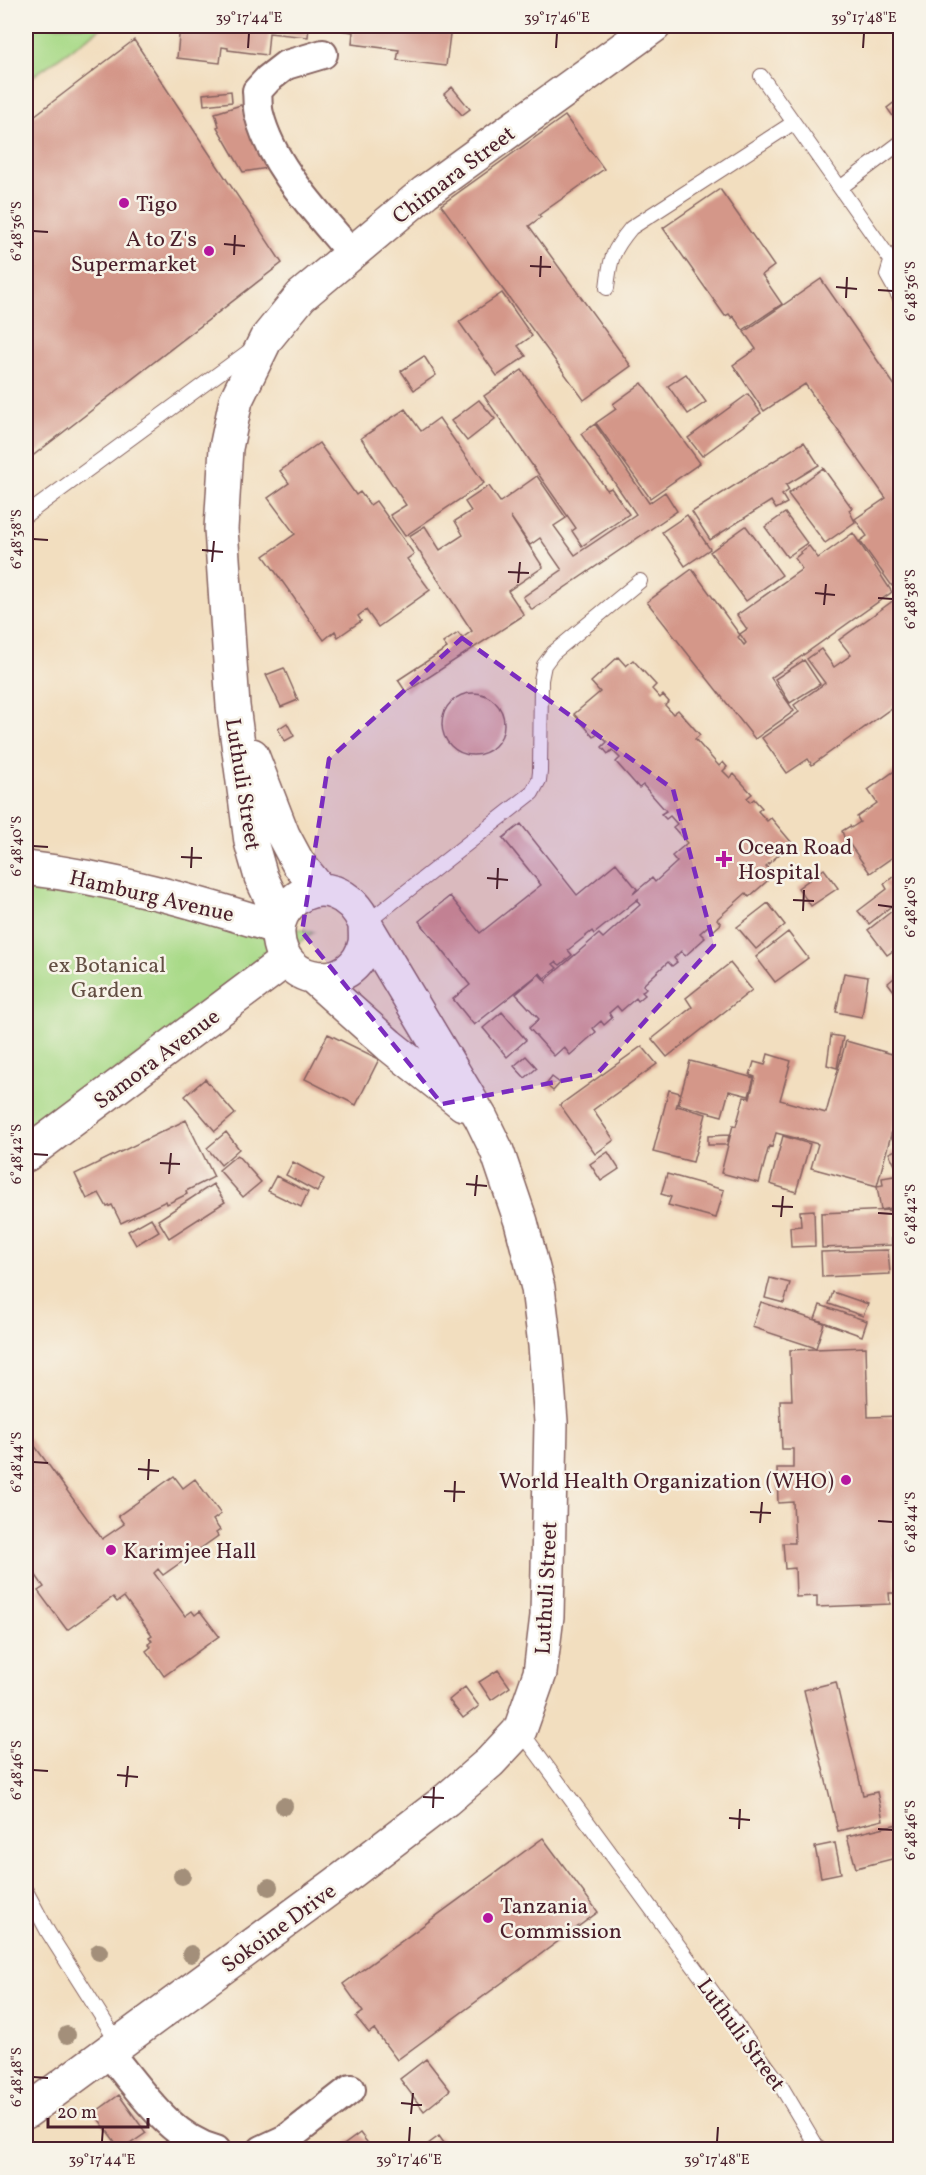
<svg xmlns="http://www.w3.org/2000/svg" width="926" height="2175" font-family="Vollkorn,serif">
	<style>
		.green { fill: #a9da88; stroke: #7a7c5a; stroke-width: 1.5 }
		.building { fill: #d49789 }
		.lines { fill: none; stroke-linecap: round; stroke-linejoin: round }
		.service-casing { stroke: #85625f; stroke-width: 16 }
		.minor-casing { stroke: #85625f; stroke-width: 32 }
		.tertiary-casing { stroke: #85625f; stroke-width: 36 }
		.service { stroke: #fff; stroke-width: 14 }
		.minor { stroke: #fff; stroke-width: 28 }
		.tertiary { stroke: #fff; stroke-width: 33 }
		.tree { fill: #a38f7a }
		.marked { fill: #7b2cbf; fill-opacity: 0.2; stroke: #7b2cbf; stroke-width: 4.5; stroke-dasharray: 12 8; stroke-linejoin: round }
		.ticks { fill: none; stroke: #4a1f2b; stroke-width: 2 }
		.poi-dot { fill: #b5179e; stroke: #f7f3e8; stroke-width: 2 }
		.labels { text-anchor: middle; stroke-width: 5; stroke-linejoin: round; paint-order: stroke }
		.street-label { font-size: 22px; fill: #4a1f2b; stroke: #f7f3e8 }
		.poi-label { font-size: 22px; fill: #4a1f2b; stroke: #f7f3e8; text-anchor: start }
		.park-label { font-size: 22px; fill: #624e42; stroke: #f7f3e8 }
		.neatline { fill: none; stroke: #4a1f2b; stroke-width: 2 }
		.ticks-label { font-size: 15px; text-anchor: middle; fill: #4a1f2b }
	</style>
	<rect width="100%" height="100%" fill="#f7f3e8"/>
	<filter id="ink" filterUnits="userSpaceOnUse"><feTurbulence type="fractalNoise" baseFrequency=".0167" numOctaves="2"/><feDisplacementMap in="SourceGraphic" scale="12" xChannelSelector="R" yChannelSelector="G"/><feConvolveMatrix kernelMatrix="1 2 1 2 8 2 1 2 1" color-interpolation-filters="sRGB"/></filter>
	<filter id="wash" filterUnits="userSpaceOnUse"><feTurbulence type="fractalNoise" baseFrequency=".008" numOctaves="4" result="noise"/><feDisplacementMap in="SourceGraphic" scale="24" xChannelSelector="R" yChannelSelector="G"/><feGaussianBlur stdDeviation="1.35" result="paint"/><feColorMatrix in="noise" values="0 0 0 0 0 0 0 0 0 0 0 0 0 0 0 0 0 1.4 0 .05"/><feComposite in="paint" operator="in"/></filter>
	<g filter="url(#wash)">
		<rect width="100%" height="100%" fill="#f2debf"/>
		<path class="green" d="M26,26H104L26,81Z
			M26,879L48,882L314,932L26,1134Z"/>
		<g id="blocks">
			<path class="building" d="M180,26H309L308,37L269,33L267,55L228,50V48L222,47L220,63L177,58Z
				M314,26H451L446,66L397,60L399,50L352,44L353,32Z
				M134,40L282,263L26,461V122Z
				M452,87L470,109L462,115L444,94Z
				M231,91L232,102L204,105L203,94Z
				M900,98V126L887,108Z
				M241,105L246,118L268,168L243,172L217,127L219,126L215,113Z
				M565,116L604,169L539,215L541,217L529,226L631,366L584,400L441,205Z
				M720,189L774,266L762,275L782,304L743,330L733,316L732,318L729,314L725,316L663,228Z
				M821,279L900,393V580L892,586L860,541L867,536L855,519L886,498L805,384L764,411L733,365L756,349L744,332Z
				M502,293L532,336L518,346L526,356L497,376L459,322Z
				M424,356L436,375L414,390L401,371Z
				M522,370L607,490L611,488L629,514L582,546L572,531L576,528L484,396Z
				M686,374L706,402L688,414L668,386Z
				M642,383L700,463L650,498L596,423L616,409L613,404Z
				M748,394L761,413L702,456L688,438Z
				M479,400L495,419L467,441L451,421Z
				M405,409L421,431L439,418L484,483L405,536L390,515L406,505L361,438Z
				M595,424L649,503L665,492L677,511L532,610L523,597L562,570L540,538L530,545L510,516L543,567L508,591L524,615L406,692L398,680L447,648L443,643L458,633L462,638L472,631L409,536L425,526L440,550L463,535L455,521L471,511L465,502L489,486L500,502L537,476L566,518L554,526L575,555L636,514L581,434Z
				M804,442L819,465L786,485L789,490L782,495L787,503L776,509L771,501L710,540L692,512Z
				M319,443L356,495L360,492L370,505L376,501L414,554L407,559L430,590L378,627L366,610L358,616L361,621L338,637L335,631L324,640L264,556L295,534L268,498L289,483L280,471Z
				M823,468L852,508L849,510L855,522L825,543L788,494Z
				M785,513L807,543L787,557L765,527Z
				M687,515L710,549L685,566L662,532Z
				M746,526L782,575L746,601L710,552Z
				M853,533L892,592L771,678L794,711L755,739L647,602L692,569L740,635L738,637L744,645L746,643L740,634L747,629L737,615L802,569L795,558L801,553L800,552L809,546L818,558Z
				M894,600L900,609V702L812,765L808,759L787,773L762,738L799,712L794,705L825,683L807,659L821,649L834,667L851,655L839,640Z
				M618,657L626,666L633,660L656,685L652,689L660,698L663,695L669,702L665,705L673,714L678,710L700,735L695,739L719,766L723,762L727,767L723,771L730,778L734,774L752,794L747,798L750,802L754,799L762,808L758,811L767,821L771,818L792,843L766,866L774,875L749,897L746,893L717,919L721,924L713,931L708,926L700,933L705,938L685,956L681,951L674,958L677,962L672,966L668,962L643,985L646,988L642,992L645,995L638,1001L636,998L621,1011L617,1006L609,1013L612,1018L604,1025L601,1021L593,1028L596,1032L570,1055L564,1047L554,1056L529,1028L539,1019L516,994L539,974L546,982V980L599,934L603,938L640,905L637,901L639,898L594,934L592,931L568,950L572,955L560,965L556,962L553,964L557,968L544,978L540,973L474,1025L453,999L470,985L419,921L450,896L480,933L541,885L503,838L521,824L577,895L616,863L637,889L633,894L652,878L655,882L677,862L672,856L687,843L673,827L677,824L670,816L666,819L661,814L666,811L643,785L639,788L616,762L620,758L612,750L608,754L602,747L607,742L598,733L594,737L574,714L600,692L591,682Z
				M804,660L820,684L790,703L775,679Z
				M284,668L298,700L281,707L266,675Z
				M442 724a31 31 0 1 1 62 0a31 31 0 1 1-62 0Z
				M287,723L294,736L285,741L278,729Z
				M900,767V852L870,873L848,842L846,843L842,831L850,826L851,828L860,822L857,817L877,803L868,790Z
				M824,869L838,888L811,906L798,888Z
				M900,871V899L869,924L858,911L887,889L884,884Z
				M900,902V946L887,955L868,930L897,907L896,906Z
				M768,903L785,925L756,949L737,927Z
				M788,932L808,958L775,982L756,957Z
				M730,963L752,990L667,1057L652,1039L692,1007L686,998Z
				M844,973L868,977L862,1017L836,1012Z
				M900,973V999L888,983Z
				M502,1012L526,1040L507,1057L483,1028Z
				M328,1034L379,1059L356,1105L305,1079Z
				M831,1035L843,1037L837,1068L827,1065Z
				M846,1041L892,1054L894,1048L900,1050V1102L877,1186L811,1168L818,1144L776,1133L772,1147L769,1146L759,1183L721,1173L733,1125L736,1126L744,1097L750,1098L755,1077L750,1075L754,1062L765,1065L768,1054L791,1061L780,1100L826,1113Z
				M642,1046L657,1064L593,1110L614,1140L595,1154L560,1105Z
				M526,1056L537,1068L525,1078L514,1066Z
				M690,1061L754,1078L749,1096L729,1091L722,1116L678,1104Z
				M552,1077L560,1083L553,1091L546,1085Z
				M205,1079L235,1114L215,1131L185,1096Z
				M669,1090L680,1093L676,1108L677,1106L706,1114L693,1162L653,1152Z
				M186,1120L214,1177L186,1191L187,1194L167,1204L166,1201L121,1223L112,1205L107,1207L99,1193L87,1199L75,1174Z
				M226,1132L239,1149L221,1165L207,1148Z
				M900,1134V1165L896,1167L889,1153L898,1149L892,1138Z
				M729,1135L727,1145H708V1136Z
				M783,1136L810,1144L796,1192L770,1184Z
				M608,1152L619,1169L601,1181L590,1164Z
				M237,1155L261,1182L243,1197L219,1170Z
				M293,1162L324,1179L317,1192L286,1175Z
				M667,1174L724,1190L716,1218L668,1205L671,1197L661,1194Z
				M900,1175V1212L893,1213L891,1208L881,1210L877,1186L883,1185L882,1178Z
				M276,1176L308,1192L301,1207L268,1191Z
				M213,1184L225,1202L169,1238L158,1220Z
				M814,1210L815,1246L791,1247L790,1227L801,1226L800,1211Z
				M891,1210L892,1245L822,1248L821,1213Z
				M151,1218L159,1231L136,1245L128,1231Z
				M888,1250L890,1274L822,1277L821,1252Z
				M770,1278L790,1283L784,1303L765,1298Z
				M833,1292L868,1304L863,1316L829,1304Z
				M761,1302L824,1323L816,1348L752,1327Z
				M820,1305L867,1321L862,1336L815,1319Z
				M866,1347L868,1417L900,1416V1555H894L895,1593H889L890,1604L817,1607V1596L796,1597L795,1568L785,1569L783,1543H795L793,1502L778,1503L777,1468H793V1449H782L780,1400H792L790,1350Z
				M29,1438L102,1539L124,1524L118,1516L174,1476L183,1488L195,1479L221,1514L213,1520L220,1530L216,1533L218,1536L163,1575L158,1569L154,1573L185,1616L192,1611L195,1615L200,1611L219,1636L164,1676L146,1651L151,1647L148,1644L152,1641L149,1637L152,1635L124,1597L117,1602L113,1597L67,1630L38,1591L44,1587L26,1561V1440Z
				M498,1670L510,1687L491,1700L479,1682Z
				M836,1682L863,1795L877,1792L883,1820L838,1831L804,1690Z
				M465,1687L479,1706L463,1718L449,1700Z
				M898,1824L900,1834V1857L856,1868L847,1836Z
				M543,1838L598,1912L397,2060L374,2029L369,2033L356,2017L363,2012L343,1984Z
				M835,1843L841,1873L821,1877L815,1847Z
				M426,2059L450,2090L424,2111L400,2079Z
				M119,2095L146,2133L121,2150L94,2113Z
				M360,2133L373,2150H337Z
				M439,2136L449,2150H420Z"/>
		</g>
	</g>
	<g filter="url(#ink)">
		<use href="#blocks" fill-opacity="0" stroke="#85625f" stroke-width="1.5"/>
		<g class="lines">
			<defs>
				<path id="service" d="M761,76L893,263
					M840,188L900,143
					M900,257L890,265L887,275L900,298
					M607,288C610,259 612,251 631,228L793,123
					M26,515L252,349
					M365,924L532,793L539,780L540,772L541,680L544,665L553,653L640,581
					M520,1730L778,2081L819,2150
					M26,1891L48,1932L119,2044"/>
				<path id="minor" d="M323,54L286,65L268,79L257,91C258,99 257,107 259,114C272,167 318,213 352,254
					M108,2052C138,2087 169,2138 216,2150
					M262,2150L288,2138L351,2089"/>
				<path id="tertiary" d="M252,755L283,835L298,863L320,890
					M26,868C111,878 196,902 278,928
					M280,917L261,877L251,842L233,706L221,529L226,448L236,400L266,339L301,296L425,192L654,26
					M314,978L389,1045L463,1104
					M26,1155L286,960
					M26,2112L336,1884L446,1800L490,1762L520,1730L540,1673L547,1616L551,1422L545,1345L538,1288L521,1222L497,1151L481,1118L365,924C353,894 319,877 292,902C282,911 277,922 278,935C281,987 354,994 365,943C366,937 365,930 365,924"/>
			</defs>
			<use href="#service" class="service-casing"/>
			<use href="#minor" class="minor-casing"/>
			<use href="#tertiary" class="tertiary-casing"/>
			<use href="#service" class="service"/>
			<use href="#minor" class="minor"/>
			<use href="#tertiary" class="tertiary"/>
		</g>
		<g class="tree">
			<circle cx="284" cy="1806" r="9"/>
			<circle cx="182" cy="1876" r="9"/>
			<circle cx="269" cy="1887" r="9"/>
			<circle cx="99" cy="1952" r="9"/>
			<circle cx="191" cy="1954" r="9"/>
			<circle cx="67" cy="2035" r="9"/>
		</g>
	</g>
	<path class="marked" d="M462,638L673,789L714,945L597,1074L442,1104L302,932L329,759Z"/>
	<path class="ticks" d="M248,48L249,33M556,48L557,33M863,48L864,33M33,231L48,232M224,244L245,246M234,255L235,235M530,266L551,267M540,277L541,256M836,287L857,289M878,290L893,291M846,298L847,277M33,539L48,540M202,550L223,552M212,562L214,541M508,572L529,573M518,583L520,562M815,593L835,595M878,598L893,599M824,605L826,584M33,846L48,847M181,857L202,858M191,868L192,847M487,878L508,880M497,889L498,868M793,900L814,901M878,905L893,907M803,911L804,890M33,1154L48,1155M160,1163L180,1164M169,1174L171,1153M466,1184L487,1186M475,1196L477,1175M772,1206L793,1207M878,1213L893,1214M781,1217L783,1196M33,1462L48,1463M138,1469L159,1471M148,1480L149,1459M444,1491L465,1492M454,1502L455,1481M750,1512L771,1513M878,1521L893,1522M760,1523L762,1502M33,1770L48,1771M117,1775L138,1777M126,1787L128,1766M423,1797L444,1798M433,1808L434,1787M729,1818L750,1820M739,1829L740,1809M878,1829L893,1830M33,2077L48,2078M401,2103L422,2105M411,2114L413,2093M102,2142L103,2127M409,2142L410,2127M717,2142L718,2127"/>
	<g class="poi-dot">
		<circle cx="124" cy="203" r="6"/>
		<circle cx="209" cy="251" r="6"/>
		<path d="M721 850h6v6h6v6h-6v6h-6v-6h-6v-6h6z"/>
		<circle cx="846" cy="1480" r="6"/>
		<circle cx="111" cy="1550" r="6"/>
		<circle cx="488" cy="1918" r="6"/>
	</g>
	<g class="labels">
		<g class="street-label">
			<text transform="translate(453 174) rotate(-37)" y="8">Chimara Street</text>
			<text transform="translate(244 784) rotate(81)" y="8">Luthuli Street</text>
			<text transform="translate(152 895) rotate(13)" y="8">Hamburg Avenue</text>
			<text transform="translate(156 1058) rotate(-37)" y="8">Samora Avenue</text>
			<text transform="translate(545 1588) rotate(-87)" y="8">Luthuli Street</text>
			<text transform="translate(278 1927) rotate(-36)" y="8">Sokoine Drive</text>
			<text transform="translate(742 2034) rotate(54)" y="8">Luthuli Street</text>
		</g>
		<g class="poi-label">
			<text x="136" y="211">Tigo</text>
			<text x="197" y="246" text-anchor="end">A to Z's<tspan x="197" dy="25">Supermarket</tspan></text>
			<text x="738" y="854">Ocean Road<tspan x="738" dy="25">Hospital</tspan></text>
			<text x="834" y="1488" text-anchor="end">World Health Organization (WHO)</text>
			<text x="123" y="1558">Karimjee Hall</text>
			<text x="500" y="1913">Tanzania<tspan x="500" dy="25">Commission</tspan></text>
		</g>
		<g class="park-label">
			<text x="107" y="972">ex Botanical<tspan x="107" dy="25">Garden</tspan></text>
		</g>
	</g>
	<rect width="926" height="2175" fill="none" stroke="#f7f3e8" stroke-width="66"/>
	<path d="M48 2118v9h100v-9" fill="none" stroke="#4a1f2b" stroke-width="3"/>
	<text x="57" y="2118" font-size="18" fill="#4a1f2b" stroke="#f7f3e8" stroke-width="4.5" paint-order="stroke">20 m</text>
	<rect x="33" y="33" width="860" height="2109" class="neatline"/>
	<g class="ticks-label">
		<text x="249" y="22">39°17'44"E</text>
		<text x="557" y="22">39°17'46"E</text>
		<text x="864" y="22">39°17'48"E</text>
		<text transform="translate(16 231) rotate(-90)" y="5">6°48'36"S</text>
		<text transform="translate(910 291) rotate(-90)" y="5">6°48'36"S</text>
		<text transform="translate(16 539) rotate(-90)" y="5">6°48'38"S</text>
		<text transform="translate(910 599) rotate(-90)" y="5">6°48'38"S</text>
		<text transform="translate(16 846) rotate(-90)" y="5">6°48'40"S</text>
		<text transform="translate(910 907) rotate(-90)" y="5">6°48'40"S</text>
		<text transform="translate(16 1154) rotate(-90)" y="5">6°48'42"S</text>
		<text transform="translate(910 1214) rotate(-90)" y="5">6°48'42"S</text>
		<text transform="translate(16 1462) rotate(-90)" y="5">6°48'44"S</text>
		<text transform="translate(910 1522) rotate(-90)" y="5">6°48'44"S</text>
		<text transform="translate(16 1770) rotate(-90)" y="5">6°48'46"S</text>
		<text transform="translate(910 1830) rotate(-90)" y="5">6°48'46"S</text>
		<text transform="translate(16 2077) rotate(-90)" y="5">6°48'48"S</text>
		<text x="102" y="2164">39°17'44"E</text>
		<text x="409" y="2164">39°17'46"E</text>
		<text x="717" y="2164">39°17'48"E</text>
	</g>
</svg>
